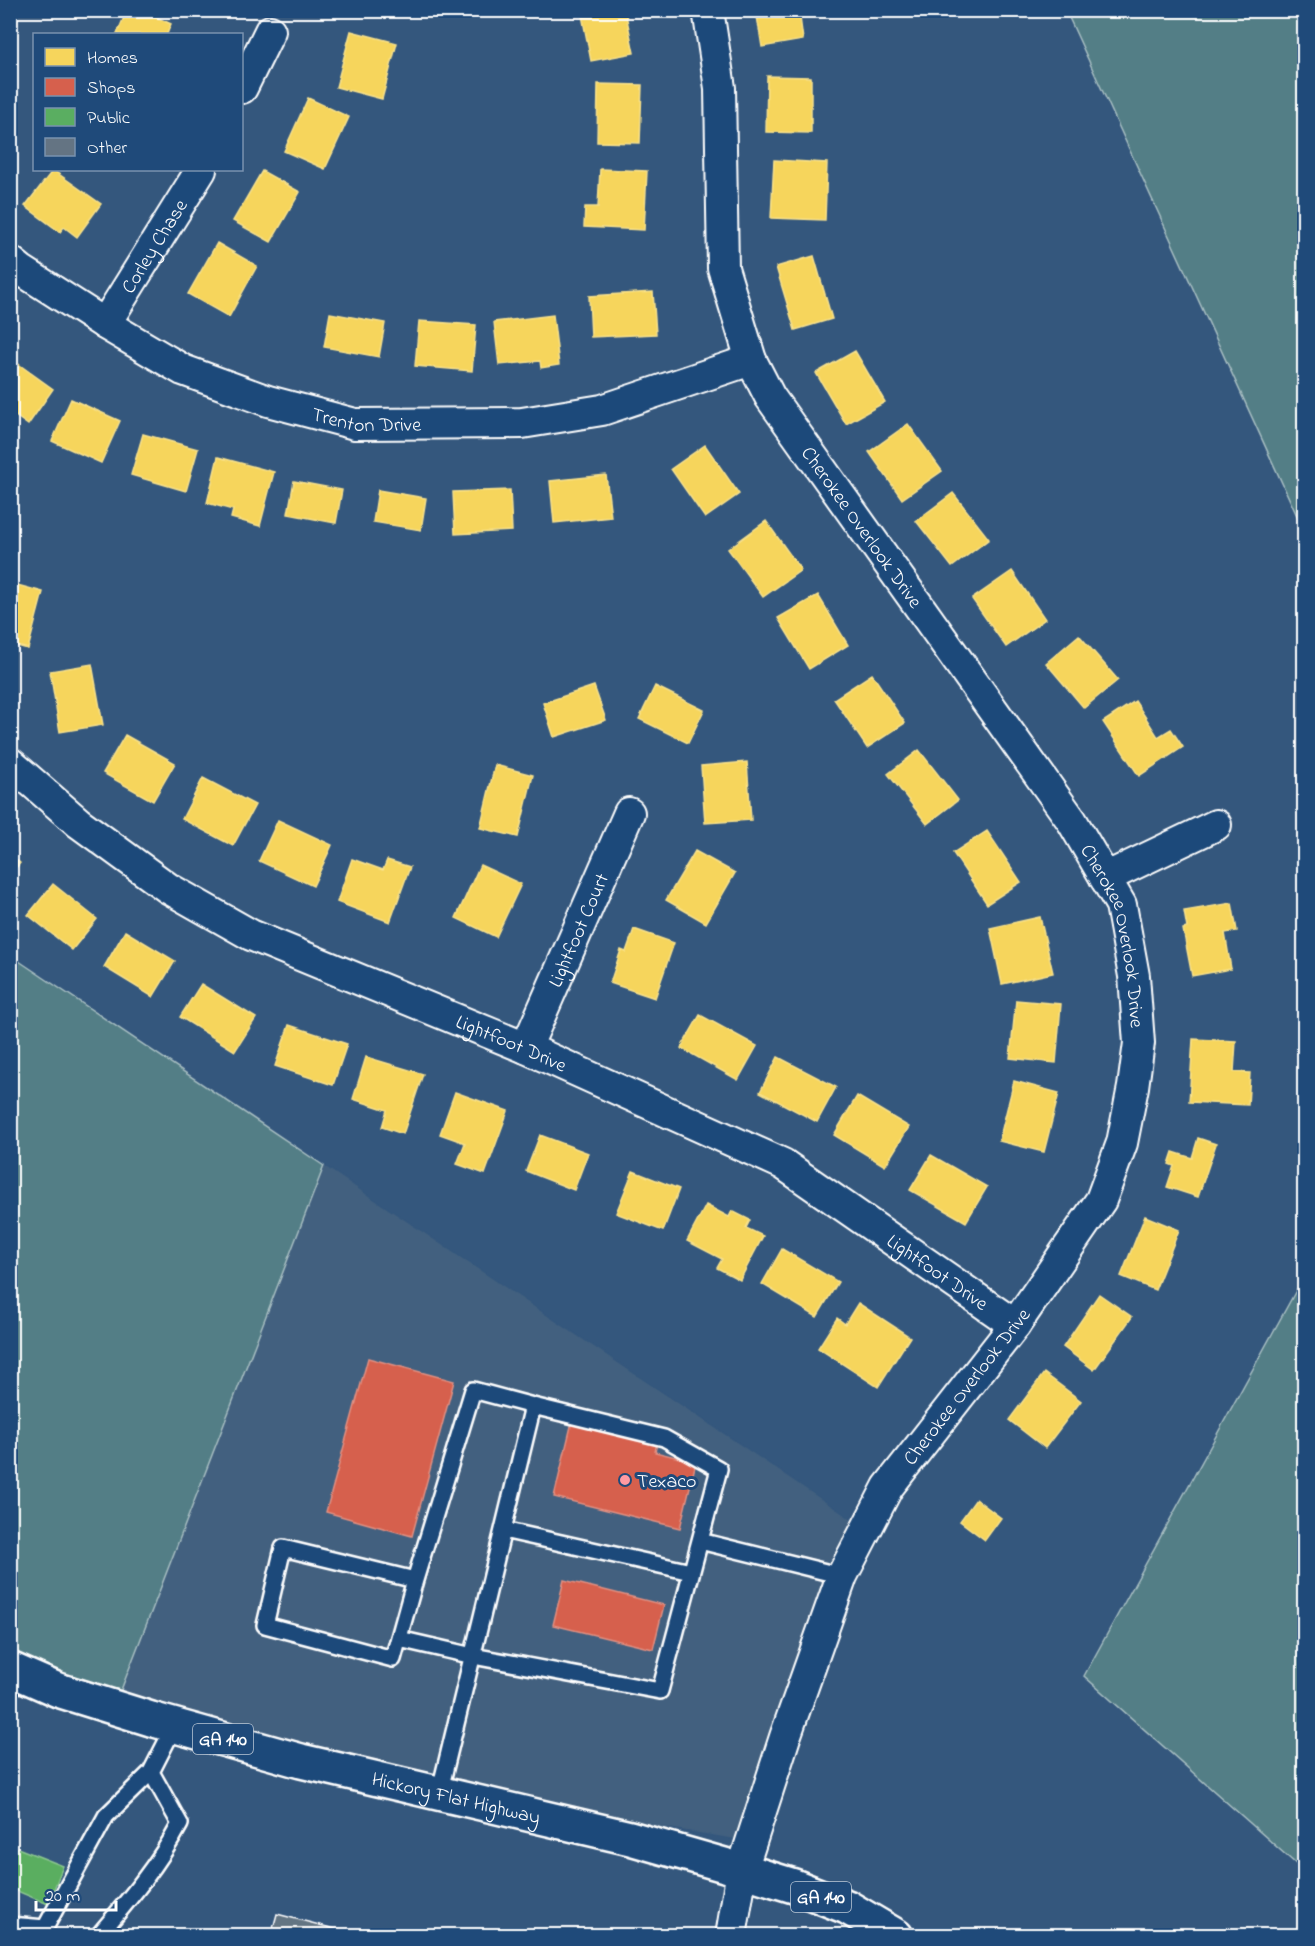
<svg xmlns="http://www.w3.org/2000/svg" width="1315" height="1946" font-family="'Indie Flower',sans-serif">
	<style>
		.built { fill: #42607f }
		.green { fill: #527e86; stroke: #a8bec2; stroke-width: 1.5 }
		.homes { fill: #f6d55c; stroke: #f9e28d; stroke-width: 1.5 }
		.shops { fill: #d6604d; stroke: #e29082; stroke-width: 1.5 }
		.public { fill: #5aae61; stroke: #8cc690; stroke-width: 1.5 }
		.building { fill: #647483; stroke: #fff; stroke-width: 1.5 }
		.lines { fill: none; stroke-linecap: round; stroke-linejoin: round }
		.lane-casing { stroke: #fff; stroke-width: 20 }
		.street-casing { stroke: #fff; stroke-width: 34 }
		.primary-casing { stroke: #fff; stroke-width: 38 }
		.lane { stroke: #1f4a7a; stroke-width: 15 }
		.street { stroke: #1f4a7a; stroke-width: 30 }
		.primary { stroke: #1f4a7a; stroke-width: 33 }
		.poi-dot { fill: #ff9aa2; stroke: #1f4a7a; stroke-width: 2 }
		.labels { text-anchor: middle; stroke-width: 6; stroke-linejoin: round; paint-order: stroke }
		.shield { fill: #1f4a7a; stroke: #bcc9d7; stroke-width: 1.5 }
		.shield-label { font-size: 18px; font-weight: bold; fill: #fff }
		.street-label { font-size: 20px; fill: #fff; stroke: #1f4a7a }
		.poi-label { font-size: 20px; fill: #fff; stroke: #1f4a7a; text-anchor: start }
	</style>
	<rect width="100%" height="100%" fill="#34577d"/>
	<filter id="ink" filterUnits="userSpaceOnUse"><feTurbulence type="fractalNoise" baseFrequency=".0167" numOctaves="2"/><feDisplacementMap in="SourceGraphic" scale="12" xChannelSelector="R" yChannelSelector="G"/><feConvolveMatrix kernelMatrix="1 2 1 2 8 2 1 2 1" color-interpolation-filters="sRGB"/></filter>
	<g filter="url(#ink)">
		<path class="built" d="M324,1166L876,1536L742,1840L320,1771L114,1708Z"/>
		<path class="green" d="M1066,11H1304V531Z
			M10,955L324,1166L114,1708L11,1680Z
			M1304,1276V1871L1084,1676Z"/>
		<path class="homes" d="M127,10H141L171,24L167,34H117Z
			M581,10H625L634,53L591,61Z
			M756,10H799L803,40L762,47Z
			M351,31L397,43L382,99L336,87Z
			M767,76L811,77V133L766,132Z
			M598,84L642,85L640,143L597,142Z
			M308,98L349,117L325,169L284,151Z
			M774,160L827,163L825,220L771,218Z
			M600,169L647,171L644,230L584,227L585,207H598Z
			M53,170L101,204L77,237L64,227L60,232L25,206Z
			M262,171L300,192L271,242L233,221Z
			M217,243L257,266L229,317L188,294Z
			M814,256L832,319L795,330L776,267Z
			M653,292L656,334L591,337L589,296Z
			M330,313L385,323L379,357L324,347Z
			M553,315L559,365L541,368L540,361L499,365L494,322Z
			M419,321L476,325L472,371L415,366Z
			M855,351L885,402L846,424L816,373Z
			M10,358L53,389L28,425L10,412Z
			M71,399L120,421L101,463L52,441Z
			M908,424L942,471L902,499L869,452Z
			M143,434L198,449L186,491L131,475Z
			M705,445L739,494L705,518L671,469Z
			M218,457L274,472L260,526L231,518L233,510L207,503Z
			M606,475L611,517L554,523L550,481Z
			M294,481L342,490L336,523L288,514Z
			M378,490L426,498L421,530L373,522Z
			M510,490L512,531L455,534L453,492Z
			M953,493L989,539L952,567L916,521Z
			M766,521L801,570L763,597L728,549Z
			M1012,571L1045,619L1006,647L972,599Z
			M10,583L43,592L28,649L10,644Z
			M818,595L848,645L809,669L778,618Z
			M1079,635L1118,680L1084,708L1046,663Z
			M92,664L103,725L60,732L50,671Z
			M872,674L905,723L867,748L834,699Z
			M594,686L606,720L554,737L543,703Z
			M655,686L704,710L688,743L639,719Z
			M1135,701L1158,737L1171,729L1183,747L1139,776L1103,722Z
			M125,735L175,763L153,801L103,773Z
			M919,750L958,800L927,824L888,774Z
			M747,762L751,820L705,823L701,766Z
			M495,765L533,775L518,837L480,828Z
			M203,778L255,805L233,846L182,819Z
			M278,820L332,845L313,886L259,861Z
			M987,831L1021,882L987,904L953,853Z
			M695,851L735,873L706,923L666,900Z
			M10,855L20,863L10,875Z
			M352,859L383,870L387,860L410,867L390,922L337,902Z
			M480,865L521,884L496,937L456,918Z
			M53,884L97,919L72,950L28,915Z
			M1232,903L1237,931L1225,933L1231,969L1192,976L1183,929L1187,928L1184,911Z
			M1040,917L1053,973L1002,984L990,928Z
			M634,929L674,943L655,998L610,983L621,950L626,952Z
			M125,931L175,961L153,997L104,967Z
			M201,984L256,1018L235,1051L180,1017Z
			M1016,1000L1061,1004L1056,1063L1010,1058Z
			M700,1015L757,1046L738,1080L681,1048Z
			M289,1025L347,1044L333,1085L275,1066Z
			M1193,1039L1236,1041L1234,1072L1250,1073L1248,1105L1189,1102Z
			M366,1057L423,1074L403,1134L382,1127L387,1110L353,1099Z
			M778,1057L836,1087L817,1122L760,1092Z
			M1014,1081L1059,1093L1044,1152L999,1141Z
			M455,1092L508,1111L485,1174L457,1164L465,1143L440,1134Z
			M857,1096L909,1127L885,1166L834,1135Z
			M540,1135L588,1153L574,1190L526,1171Z
			M1198,1138L1216,1144L1198,1197L1167,1187L1174,1166L1169,1164L1173,1152L1192,1158Z
			M931,1155L987,1187L966,1222L910,1190Z
			M633,1171L679,1189L663,1231L616,1213Z
			M706,1205L729,1217L732,1211L750,1220L746,1228L763,1236L740,1280L717,1268L722,1259L687,1241Z
			M1145,1216L1179,1230L1155,1290L1121,1276Z
			M782,1249L838,1282L817,1317L762,1284Z
			M1099,1294L1132,1317L1094,1370L1063,1347Z
			M858,1303L910,1337L878,1387L818,1348L837,1318L845,1324Z
			M1044,1373L1081,1401L1045,1448L1009,1420Z
			M976,1499L1001,1518L985,1540L960,1521Z"/>
		<path class="shops" d="M368,1358L454,1381L412,1536L326,1512Z
			M572,1422L657,1443L655,1452L696,1462L680,1528L554,1497Z
			M564,1580L664,1605L653,1649L553,1625Z"/>
		<path class="public" d="M10,1845L63,1866L48,1904L10,1888Z"/>
		<path class="building" d="M277,1914L339,1930L338,1936H271Z"/>
		<g class="lines">
			<defs>
				<path id="lane" d="M503,1530L691,1572
					M700,1541L842,1576
					M415,1580L393,1659L265,1625L283,1548L415,1580L473,1390L533,1406
					M399,1639L473,1656L660,1691L719,1469L664,1438L533,1406L439,1794
					M10,1925L45,1928L106,1816L151,1772L175,1725
					M98,1936C128,1901 159,1864 180,1824L151,1772"/>
				<g id="street">
					<path id="s1" d="M708,10L720,88L723,268L751,360L770,397L1072,821L1121,905L1134,976L1139,1043L1133,1087L1122,1143L1101,1200L1015,1325L888,1487L842,1576L785,1737L742,1870L731,1936"/>
					<path d="M242,88L270,31"/>
					<path id="s2" d="M10,261L21,270L105,324L183,370L268,401L355,424L522,423L602,410L751,360"/>
					<path id="s3" d="M105,324L201,170"/>
					<path id="s4" d="M10,763L79,823L168,888L251,935L526,1048L783,1164L1015,1325"/>
					<path d="M1105,878L1216,825"/>
					<path id="s5" d="M526,1048L629,813"/>
				</g>
				<g id="primary">
					<path id="s6" d="M10,1669L58,1690L151,1719L301,1761L630,1838L742,1870L794,1886L847,1907L896,1936"/>
				</g>
			</defs>
			<use href="#lane" class="lane-casing"/>
			<use href="#street" class="street-casing"/>
			<use href="#primary" class="primary-casing"/>
			<use href="#lane" class="lane"/>
			<use href="#street" class="street"/>
			<use href="#primary" class="primary"/>
		</g>
	</g>
	<circle class="poi-dot" cx="625" cy="1480" r="6"/>
	<g class="labels">
		<g class="shield">
			<rect x="193" y="1724" width="60" height="30" rx="4.5"/>
			<rect x="791" y="1882" width="60" height="30" rx="4.5"/>
		</g>
		<g class="shield-label">
			<text x="223" y="1745">GA 140</text>
			<text x="821" y="1903">GA 140</text>
		</g>
		<g class="street-label">
			<text dy="7" stroke="none"><textPath href="#s3" startOffset="92">Corley Chase</textPath></text>
			<text dy="7" stroke="none"><textPath href="#s2" startOffset="396">Trenton Drive</textPath></text>
			<text dy="7" stroke="none"><textPath href="#s1" startOffset="556">Cherokee Overlook Drive</textPath></text>
			<text dy="7" stroke="none"><textPath href="#s5" startOffset="129">Lightfoot Court</textPath></text>
			<text dy="7" stroke="none"><textPath href="#s1" startOffset="1042">Cherokee Overlook Drive</textPath></text>
			<text dy="7" stroke="none"><textPath href="#s4" startOffset="579">Lightfoot Drive</textPath></text>
			<text dy="7" stroke="none"><textPath href="#s4" startOffset="1065">Lightfoot Drive</textPath></text>
			<text transform="translate(966 1386) rotate(-52)" y="7">Cherokee Overlook Drive</text>
			<text dy="7" stroke="none"><textPath href="#s6" startOffset="465">Hickory Flat Highway</textPath></text>
		</g>
		<g class="poi-label">
			<text x="637" y="1487">Texaco</text>
		</g>
	</g>
	<rect width="1315" height="1946" fill="none" stroke="#1f4a7a" stroke-width="36"/>
	<rect x="18" y="18" width="1279" height="1910" fill="none" stroke="#fff" stroke-width="2" filter="url(#ink)"/>
	<rect x="33" y="33" width="210" height="138" fill="#1f4a7a" stroke="#7992af" stroke-width="1.5"/>
	<rect x="45" y="48" width="30" height="18" fill="#f6d55c" stroke="#7992af" stroke-width="1.5"/>
	<text x="87" y="63" font-size="18" fill="#ffffff">Homes</text>
	<rect x="45" y="78" width="30" height="18" fill="#d6604d" stroke="#7992af" stroke-width="1.5"/>
	<text x="87" y="93" font-size="18" fill="#ffffff">Shops</text>
	<rect x="45" y="108" width="30" height="18" fill="#5aae61" stroke="#7992af" stroke-width="1.5"/>
	<text x="87" y="123" font-size="18" fill="#ffffff">Public</text>
	<rect x="45" y="138" width="30" height="18" fill="#647483" stroke="#7992af" stroke-width="1.5"/>
	<text x="87" y="153" font-size="18" fill="#ffffff">Other</text>
	<path d="M36 1901v9h80v-9" fill="none" stroke="#ffffff" stroke-width="3"/>
	<text x="45" y="1901" font-size="18" fill="#ffffff" stroke="#1f4a7a" stroke-width="4.5" paint-order="stroke">20 m</text>
</svg>
